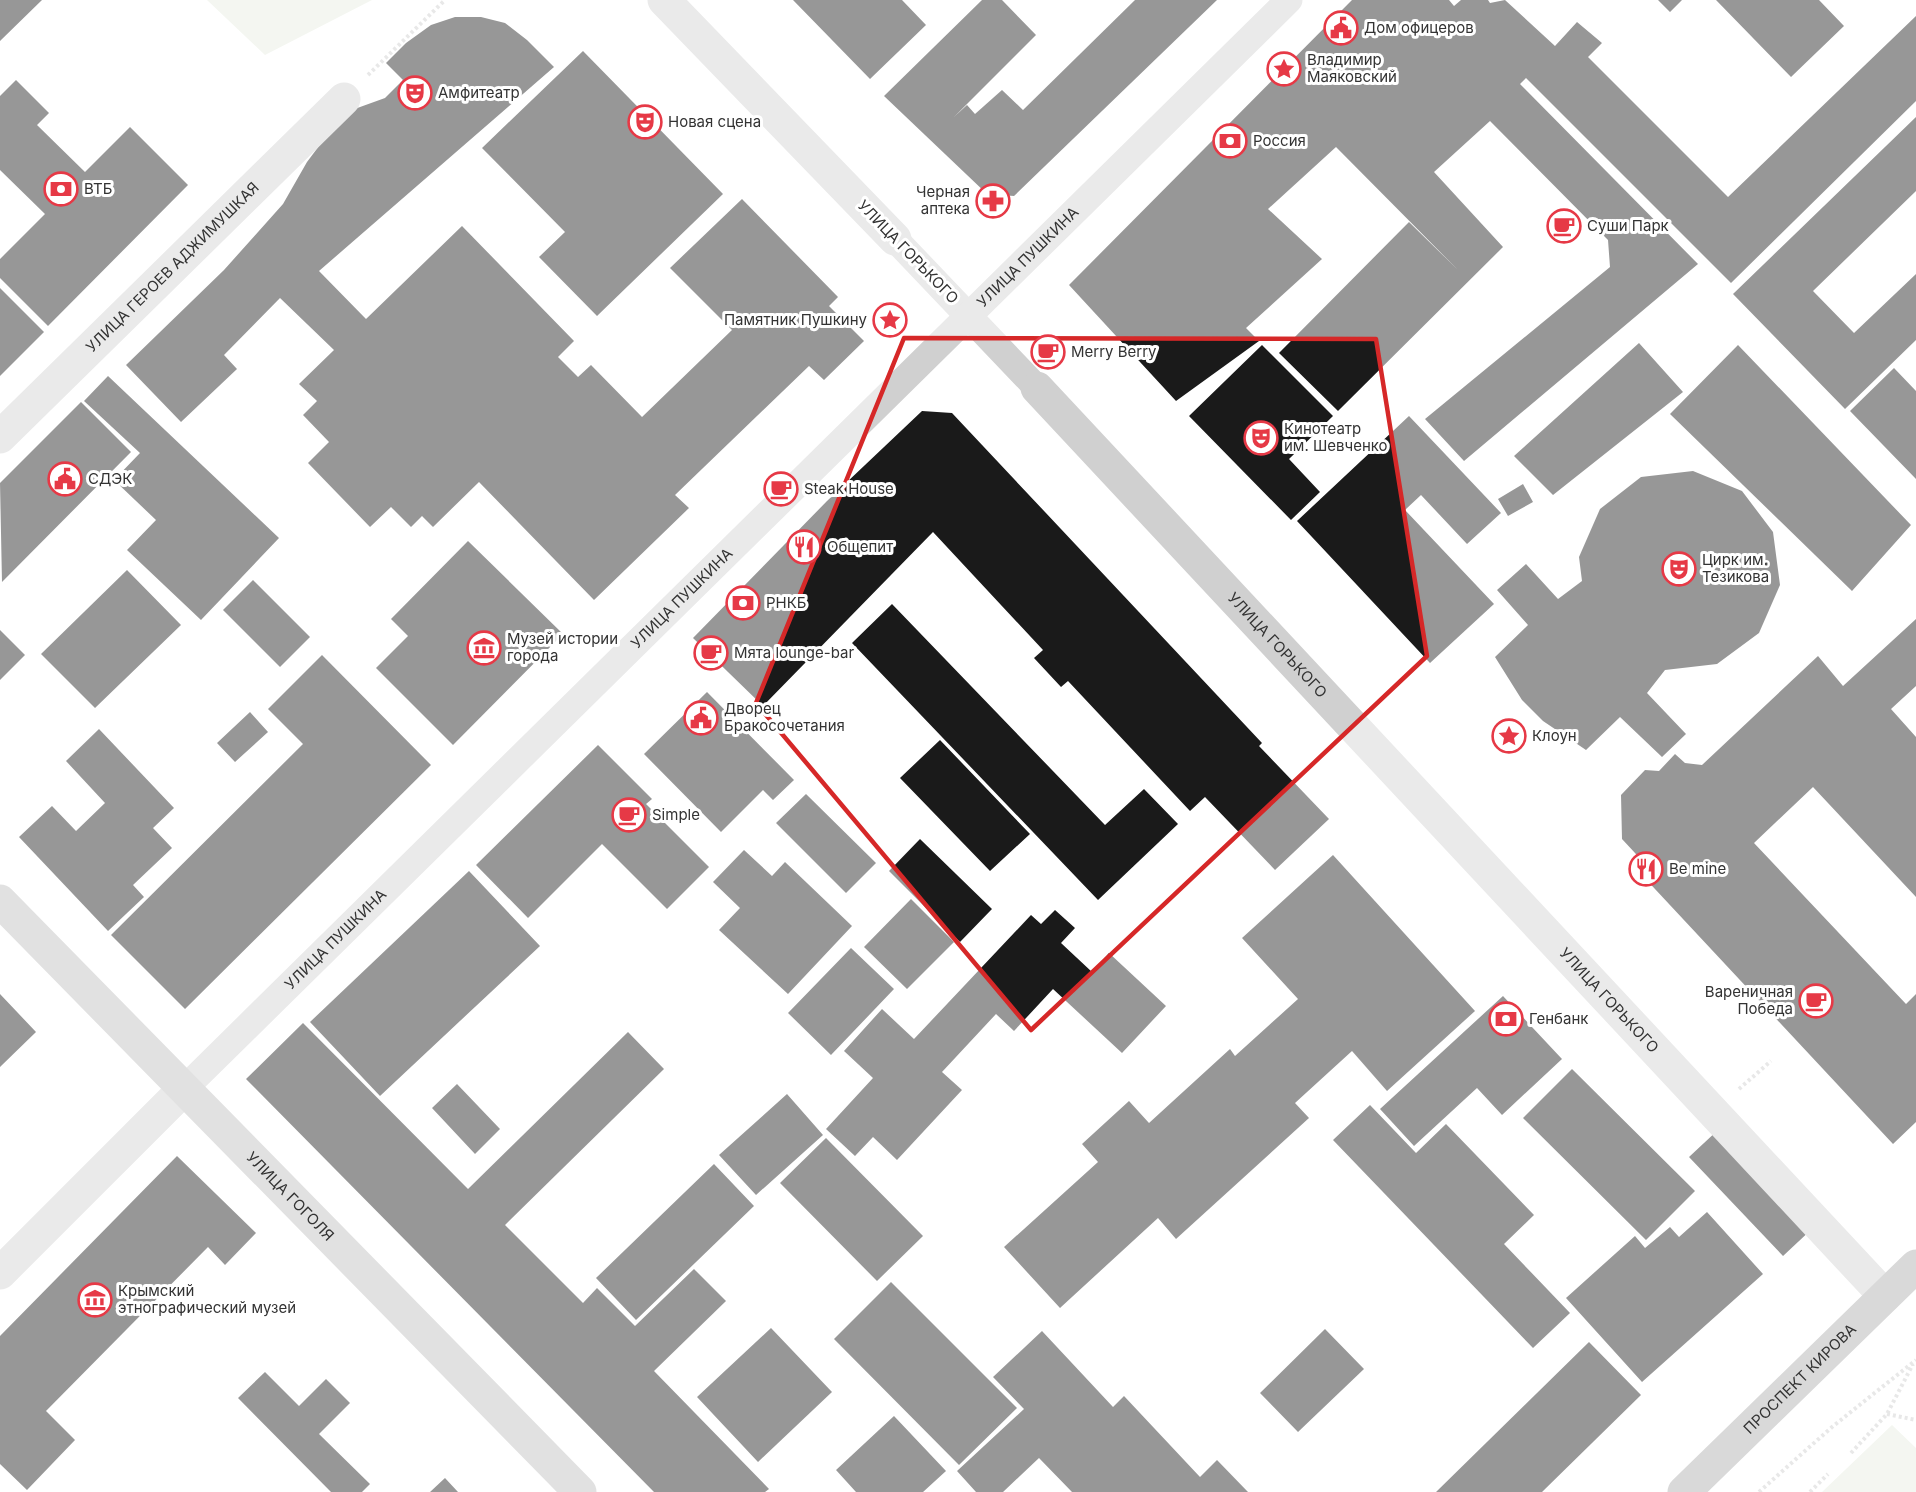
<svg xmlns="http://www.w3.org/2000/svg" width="1916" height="1492" font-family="Inter,sans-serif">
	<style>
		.green { fill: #e6ecdf }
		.building { fill: #1a1a1a }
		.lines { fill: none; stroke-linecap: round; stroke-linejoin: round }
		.path { stroke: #cdcdcd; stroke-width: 4; stroke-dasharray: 3 3; stroke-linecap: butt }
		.pedestrian { stroke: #d0d0d0; stroke-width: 27 }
		.minor { stroke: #d0d0d0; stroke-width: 33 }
		.secondary { stroke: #bdbdbd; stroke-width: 33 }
		.primary { stroke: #ababab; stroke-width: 33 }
		.marked { fill: none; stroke: #d62828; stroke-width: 4.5; stroke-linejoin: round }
		.labels { text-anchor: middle; stroke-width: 6; stroke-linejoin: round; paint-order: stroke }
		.poi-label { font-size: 15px; fill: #333; stroke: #fff; text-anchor: start }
		.street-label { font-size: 15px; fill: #333; stroke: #fff }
	</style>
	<rect width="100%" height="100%" fill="#fff"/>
	<path class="green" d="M207,0H372L265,55Z
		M1892,1425L1916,1448V1492H1822Z"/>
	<path class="building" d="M0,0H42L0,41Z
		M793,0H902L926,25L870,79Z
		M982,0H1002L1036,35L954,117L967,105L975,114L1002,90L1023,110L1135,0H1217L1014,196L987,194L884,96Z
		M1352,0H1449L1454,6L1461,0H1488L1490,3L1505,0L1555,46L1577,22L1602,43L1588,57L1728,197L1916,16V101L1731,283L1526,78L1520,84L1698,264L1464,461L1425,419L1610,267L1608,240L1490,121L1434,172L1503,247L1338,411L1279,353L1409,222L1458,270L1336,147L1268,209L1322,259L1246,328L1259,341L1176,401L1069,285Z
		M1658,0H1682L1670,12Z
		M1716,0H1819L1844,26L1791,77Z
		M455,17H481L505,23L527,40L554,67L319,271L366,319L462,226L574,341L558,357L578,377L591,365L642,417L732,330L670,268L742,199L838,297L829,306L864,341L824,380L809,366L675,495L689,508L594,600L479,482L433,527L422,516L411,527L391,507L370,527L308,463L329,442L303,415L317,401L299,384L334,350L280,298L224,355L237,369L181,422L126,365L224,270L283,204L307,162L334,126L349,111L385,98L403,80L386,63L406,43L431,25Z
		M583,51L723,194L597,316L539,257L565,232L482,148Z
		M16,80L49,113L37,125L85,172L130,127L188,185L48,326L0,278V259L45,214L0,170V96Z
		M1916,117V191L1813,291L1854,333L1916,274V340L1845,409L1733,294Z
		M0,288L44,332L0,376Z
		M1639,343L1683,392L1553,495L1514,456Z
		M1262,345L1333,416L1289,459L1320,492L1291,520L1189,416Z
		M1738,345L1911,525L1852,591L1670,414Z
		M1894,368L1916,391V479L1850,411Z
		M108,376L279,538L201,620L127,550L156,520L114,480L140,453L84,401Z
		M81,402L131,452L2,582L0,483Z
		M922,411L952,413L1262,743L1259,746L1329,819L1275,870L1205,797L1190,811L1068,681L1061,687L1034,658L1043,650L933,532L763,706L693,638L827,501Z
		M1409,416L1501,513L1467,544L1421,495L1405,510L1494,604L1430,663L1297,521Z
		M1693,471L1742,491L1773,532L1780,585L1759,633L1717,664L1665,670L1647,693L1686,734L1662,757L1620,717L1586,750L1543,721L1522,700L1495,657L1528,625L1497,590L1526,564L1558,599L1582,581L1579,557L1600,509L1641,477Z
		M1523,484L1533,502L1508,516L1498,499Z
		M468,541L563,634L453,745L376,668L408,636L391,619Z
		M127,570L181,625L95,708L41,654Z
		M253,580L310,637L280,667L223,610Z
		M892,604L1105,825L1144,789L1178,824L1098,900L852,643Z
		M1916,619V686L1891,709L1916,737V897L1813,787L1754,843L1906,1004L1916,994V1122L1893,1144L1641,874L1648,867L1622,839L1621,795L1645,770L1659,771L1675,754L1685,763L1702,765L1818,656L1843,686Z
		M0,630L25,655L0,680Z
		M322,655L431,765L185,1009L111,935L303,744L268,709Z
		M707,692L794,780L773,800L763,790L721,832L644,754Z
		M250,712L268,732L235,762L217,743Z
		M99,729L174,808L153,828L172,848L133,885L144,897L108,931L19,837L52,806L76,831L105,803L66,761Z
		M940,740L1030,834L990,871L900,778Z
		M598,745L652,799L646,804L709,867L667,909L602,844L528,918L476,865Z
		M806,794L876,863L846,893L776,823Z
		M920,839L992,909L960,942L889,871Z
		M744,850L772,876L785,862L852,926L788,994L719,930L740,908L713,882Z
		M1333,855L1475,1011L1387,1091L1352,1051L1295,1103L1309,1118L1176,1239L1158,1218L1060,1308L1004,1247L1098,1162L1082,1144L1129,1101L1149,1123L1230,1049L1235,1056L1298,999L1242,938Z
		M469,871L540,946L380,1096L310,1022Z
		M911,899L954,942L907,989L864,947Z
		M1055,910L1075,928L1061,943L1092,972L1109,953L1166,1006L1122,1053L1053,989L1014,1031L996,1014L942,1072L962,1090L897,1160L873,1137L855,1156L826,1129L873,1078L844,1051L882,1009L914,1039L1031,915L1041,924Z
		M851,948L894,989L831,1055L788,1013Z
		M0,994L36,1032L0,1067Z
		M1503,996L1562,1059L1502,1115L1477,1088L1414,1146L1380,1109Z
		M303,1023L468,1189L628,1032L664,1069L505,1225L583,1303L597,1288L635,1326L694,1269L726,1301L654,1371L769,1489L765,1492H654L246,1079Z
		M1572,1069L1695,1191L1646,1240L1523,1118Z
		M457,1084L500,1129L475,1154L432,1108Z
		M787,1094L823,1135L756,1195L719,1155Z
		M1370,1105L1416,1153L1446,1124L1534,1215L1504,1244L1570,1313L1533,1348L1333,1140Z
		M1719,1129L1814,1227L1783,1256L1689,1157Z
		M826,1138L923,1236L877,1281L780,1183Z
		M177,1156L256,1233L225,1265L208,1247L46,1411L75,1440L27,1490L0,1464V1336Z
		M714,1164L754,1206L636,1320L596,1278Z
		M1707,1212L1763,1274L1642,1382L1566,1298L1635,1236L1645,1248L1670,1227L1679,1237Z
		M891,1282L1017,1408L959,1465L834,1339Z
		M771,1328L832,1392L758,1462L697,1397Z
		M1325,1329L1364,1369L1298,1432L1260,1393Z
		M1042,1331L1113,1407L1124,1396L1200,1477L1217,1460L1248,1492H1072L1039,1458L1003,1492H976L957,1471L1024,1409L993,1377Z
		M1589,1342L1641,1395L1542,1492H1436Z
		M265,1372L299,1406L326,1379L350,1403L319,1434L370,1484L362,1492H331L238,1398Z
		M894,1416L946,1471L923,1492H856L836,1470Z
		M445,1478L458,1492H430Z"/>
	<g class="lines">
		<path class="path" d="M368,75L445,0
			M1739,1089L1771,1061
			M1887,1414L1916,1420
			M1851,1453L1887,1414L1913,1364
			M1759,1492L1832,1427L1916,1360
			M1810,1492L1828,1474"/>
		<g class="pedestrian">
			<path d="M895,239L1037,388"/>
			<path id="s1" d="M184,1089L1289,0"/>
		</g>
		<g class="minor">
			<path d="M664,0L895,239"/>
			<path id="s2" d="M1037,388L1885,1296"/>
			<path id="s3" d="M0,437L344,99"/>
			<path d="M0,1273L184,1089"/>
		</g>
		<path class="secondary" id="s4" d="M0,901L580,1492"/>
		<path class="primary" id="s5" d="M1684,1492L1916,1266"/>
	</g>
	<path d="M0 0H1916V1492H0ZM904,338L1376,339L1427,656L1031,1030L756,703Z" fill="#fff" fill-opacity=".55" fill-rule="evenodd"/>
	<path class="marked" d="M904,338L1376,339L1427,656L1031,1030L756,703Z"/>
	<defs>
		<symbol id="civic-ring" viewBox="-11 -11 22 22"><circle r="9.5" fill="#fff" stroke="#e63946" stroke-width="1.5"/><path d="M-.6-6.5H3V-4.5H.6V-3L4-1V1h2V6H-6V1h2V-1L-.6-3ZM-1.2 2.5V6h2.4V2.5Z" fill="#e63946"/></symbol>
		<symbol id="sight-ring" viewBox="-11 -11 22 22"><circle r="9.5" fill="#fff" stroke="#e63946" stroke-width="1.5"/><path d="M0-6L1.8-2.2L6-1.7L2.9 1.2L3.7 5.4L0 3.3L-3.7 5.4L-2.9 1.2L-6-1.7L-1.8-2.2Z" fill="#e63946"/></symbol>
		<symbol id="theatre-ring" viewBox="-11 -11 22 22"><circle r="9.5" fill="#fff" stroke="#e63946" stroke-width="1.5"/><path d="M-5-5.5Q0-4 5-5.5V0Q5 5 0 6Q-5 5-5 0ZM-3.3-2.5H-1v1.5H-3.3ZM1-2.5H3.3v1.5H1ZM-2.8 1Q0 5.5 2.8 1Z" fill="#e63946"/></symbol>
		<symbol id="bank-ring" viewBox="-11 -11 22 22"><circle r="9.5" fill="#fff" stroke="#e63946" stroke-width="1.5"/><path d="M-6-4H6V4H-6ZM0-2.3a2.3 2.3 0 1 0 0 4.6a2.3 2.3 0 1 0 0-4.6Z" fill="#e63946"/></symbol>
		<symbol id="pharmacy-ring" viewBox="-11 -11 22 22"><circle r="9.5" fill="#fff" stroke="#e63946" stroke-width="1.5"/><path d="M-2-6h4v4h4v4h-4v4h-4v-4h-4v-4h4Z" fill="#e63946"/></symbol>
		<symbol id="cafe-ring" viewBox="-11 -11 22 22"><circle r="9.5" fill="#fff" stroke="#e63946" stroke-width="1.5"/><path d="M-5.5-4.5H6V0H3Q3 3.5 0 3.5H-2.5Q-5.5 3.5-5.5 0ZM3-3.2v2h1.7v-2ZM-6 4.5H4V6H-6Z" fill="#e63946"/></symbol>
		<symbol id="restaurant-ring" viewBox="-11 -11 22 22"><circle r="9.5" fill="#fff" stroke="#e63946" stroke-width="1.5"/><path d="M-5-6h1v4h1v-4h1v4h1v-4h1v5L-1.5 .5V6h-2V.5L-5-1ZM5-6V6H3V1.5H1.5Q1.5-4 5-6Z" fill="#e63946"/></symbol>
		<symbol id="museum-ring" viewBox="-11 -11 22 22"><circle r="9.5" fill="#fff" stroke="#e63946" stroke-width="1.5"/><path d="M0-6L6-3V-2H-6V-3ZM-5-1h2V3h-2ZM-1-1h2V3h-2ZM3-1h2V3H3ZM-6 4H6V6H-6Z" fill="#e63946"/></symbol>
	</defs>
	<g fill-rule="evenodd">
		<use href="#civic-ring" x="1322" y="9" width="38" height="38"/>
		<use href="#sight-ring" x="1265" y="50" width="38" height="38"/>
		<use href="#theatre-ring" x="396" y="74" width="38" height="38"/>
		<use href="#theatre-ring" x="626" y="103" width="38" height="38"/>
		<use href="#bank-ring" x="1211" y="122" width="38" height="38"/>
		<use href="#bank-ring" x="42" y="170" width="38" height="38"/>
		<use href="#pharmacy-ring" x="974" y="182" width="38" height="38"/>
		<use href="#cafe-ring" x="1545" y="207" width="38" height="38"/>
		<use href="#sight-ring" x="871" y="301" width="38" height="38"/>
		<use href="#cafe-ring" x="1029" y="333" width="38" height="38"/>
		<use href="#theatre-ring" x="1242" y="419" width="38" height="38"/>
		<use href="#civic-ring" x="46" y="460" width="38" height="38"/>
		<use href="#cafe-ring" x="762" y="470" width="38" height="38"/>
		<use href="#restaurant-ring" x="785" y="528" width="38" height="38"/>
		<use href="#theatre-ring" x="1660" y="550" width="38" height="38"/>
		<use href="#bank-ring" x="724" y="584" width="38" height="38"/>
		<use href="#museum-ring" x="465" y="629" width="38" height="38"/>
		<use href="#cafe-ring" x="692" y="634" width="38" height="38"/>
		<use href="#civic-ring" x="682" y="699" width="38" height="38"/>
		<use href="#sight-ring" x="1490" y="717" width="38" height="38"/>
		<use href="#cafe-ring" x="610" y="796" width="38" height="38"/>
		<use href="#restaurant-ring" x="1627" y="850" width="38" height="38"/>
		<use href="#cafe-ring" x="1797" y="982" width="38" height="38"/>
		<use href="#bank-ring" x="1487" y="1000" width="38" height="38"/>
		<use href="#museum-ring" x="76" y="1281" width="38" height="38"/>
	</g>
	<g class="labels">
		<g class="poi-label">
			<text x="1364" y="33">Дом офицеров</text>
			<text x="1307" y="65">Владимир<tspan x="1307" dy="17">Маяковский</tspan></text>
			<text x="438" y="98">Амфитеатр</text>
			<text x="668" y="127">Новая сцена</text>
			<text x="1253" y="146">Россия</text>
			<text x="84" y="194">ВТБ</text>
			<text x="970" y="197" text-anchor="end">Черная<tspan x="970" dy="17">аптека</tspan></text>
			<text x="1587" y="231">Суши Парк</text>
			<text x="867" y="325" text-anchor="end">Памятник Пушкину</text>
			<text x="1071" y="357">Merry Berry</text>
			<text x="1284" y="434">Кинотеатр<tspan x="1284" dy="17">им. Шевченко</tspan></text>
			<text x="88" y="484">СДЭК</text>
			<text x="804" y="494">Steak House</text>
			<text x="827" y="552">Общепит</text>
			<text x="1702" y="565">Цирк им.<tspan x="1702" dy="17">Тезикова</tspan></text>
			<text x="766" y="608">РНКБ</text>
			<text x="507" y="644">Музей истории<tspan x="507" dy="17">города</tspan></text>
			<text x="734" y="658">Мята lounge-bar</text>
			<text x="724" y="714">Дворец<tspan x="724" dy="17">Бракосочетания</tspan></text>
			<text x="1532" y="741">Клоун</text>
			<text x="652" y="820">Simple</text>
			<text x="1669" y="874">Be mine</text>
			<text x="1793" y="997" text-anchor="end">Вареничная<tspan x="1793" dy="17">Победа</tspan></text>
			<text x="1529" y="1024">Генбанк</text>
			<text x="118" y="1296">Крымский<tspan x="118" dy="17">этнографический музей</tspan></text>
		</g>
		<g class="street-label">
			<text transform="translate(908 252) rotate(46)" y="5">УЛИЦА ГОРЬКОГО</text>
			<text dy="5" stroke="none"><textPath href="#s1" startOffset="1185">УЛИЦА ПУШКИНА</textPath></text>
			<text dy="5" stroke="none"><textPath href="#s3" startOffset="242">УЛИЦА ГЕРОЕВ АДЖИМУШКАЯ</textPath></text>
			<text dy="5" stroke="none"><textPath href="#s1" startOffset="699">УЛИЦА ПУШКИНА</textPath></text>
			<text dy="5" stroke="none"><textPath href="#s2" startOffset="352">УЛИЦА ГОРЬКОГО</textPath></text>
			<text dy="5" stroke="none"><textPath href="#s1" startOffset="213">УЛИЦА ПУШКИНА</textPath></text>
			<text dy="5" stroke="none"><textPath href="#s2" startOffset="838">УЛИЦА ГОРЬКОГО</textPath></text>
			<text dy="5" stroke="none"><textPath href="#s4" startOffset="414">УЛИЦА ГОГОЛЯ</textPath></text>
			<text dy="5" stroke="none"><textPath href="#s5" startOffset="162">ПРОСПЕКТ КИРОВА</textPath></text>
		</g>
	</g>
</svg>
